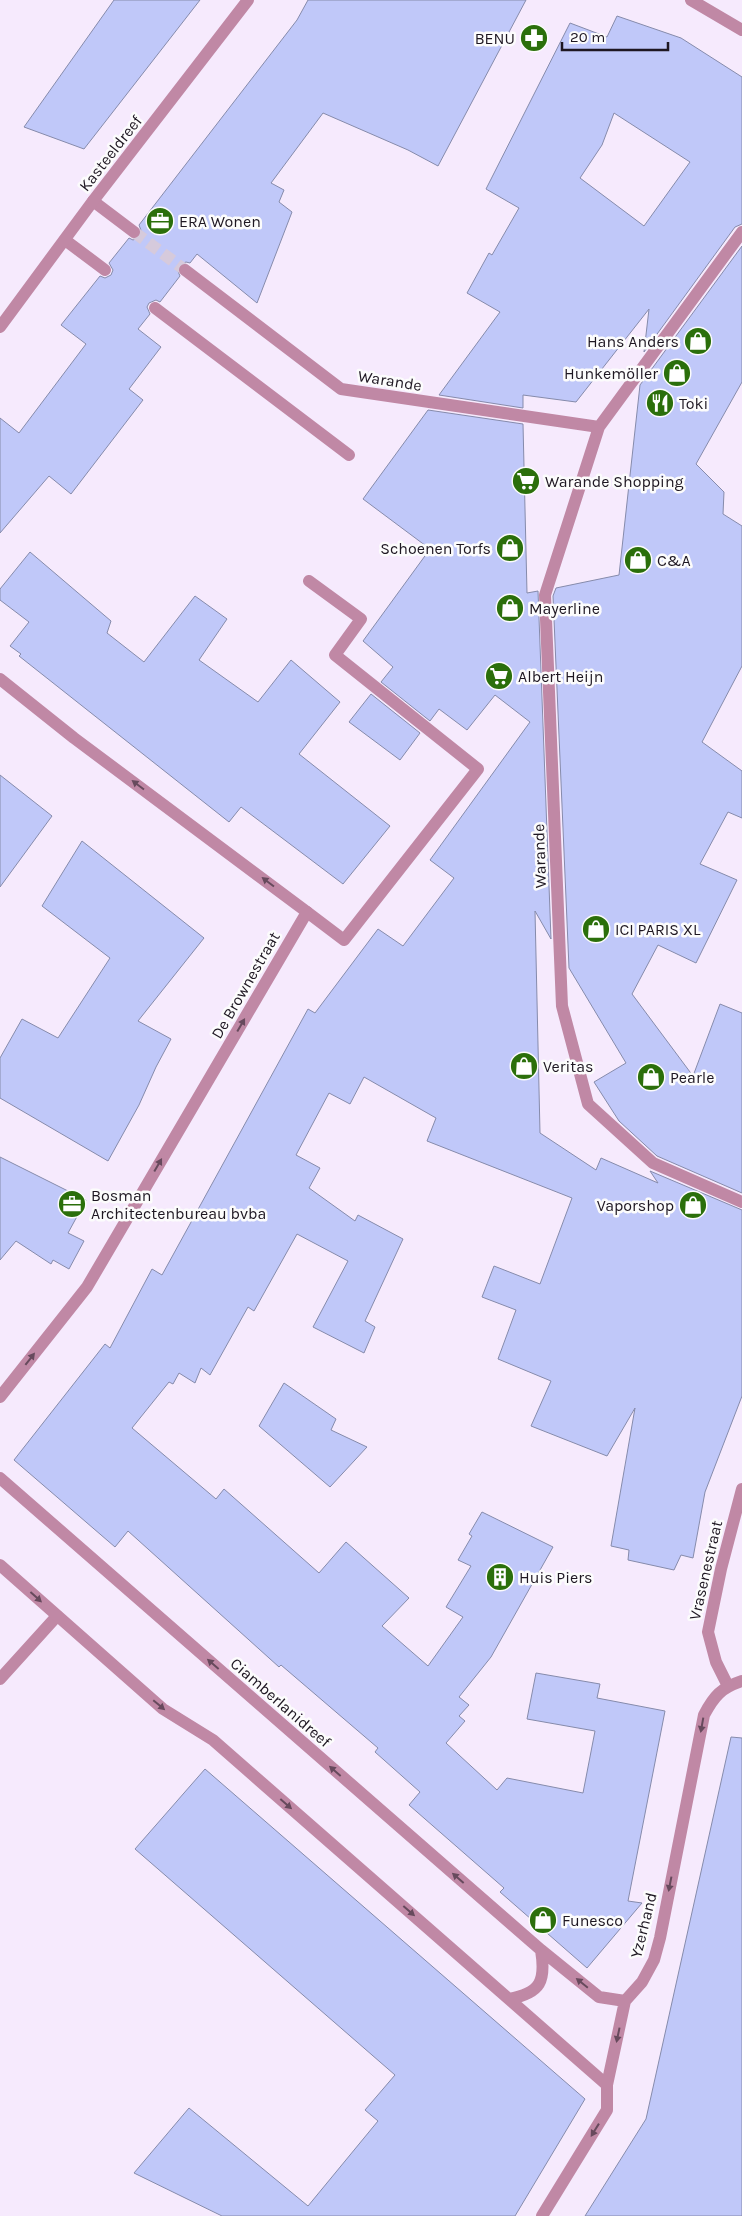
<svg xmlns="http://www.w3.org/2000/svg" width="742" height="2216" font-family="Karla,sans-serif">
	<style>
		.building { fill: #c0c8f9; stroke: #868bab; fill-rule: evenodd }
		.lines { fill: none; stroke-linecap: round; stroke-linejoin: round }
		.pedestrian-tunnel { stroke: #d6cadc; stroke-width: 12; stroke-dasharray: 12 6; stroke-linecap: butt }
		.service { stroke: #c088a5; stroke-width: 12 }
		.pedestrian { stroke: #c088a5; stroke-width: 12 }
		.minor { stroke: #c088a5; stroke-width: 12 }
		.tertiary { stroke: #c088a5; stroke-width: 12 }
		.oneway { fill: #674a5d }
		.labels { text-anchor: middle; stroke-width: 5; stroke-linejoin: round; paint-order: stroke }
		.poi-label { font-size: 16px; fill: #1e1722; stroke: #fcfcfc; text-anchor: start }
		.street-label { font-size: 16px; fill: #1e1722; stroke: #fcfcfc }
	</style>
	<rect width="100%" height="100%" fill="#f6eafd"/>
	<path class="building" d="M114,0H200L84,149L24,127Z
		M308,0H526L438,166L408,150L323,113L271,183L284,190L279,202L292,212L257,303L197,254L190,263L186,262L179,265L177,269L180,276L160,302L156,300L149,303L147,307L150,314L138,329L161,347L129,389L143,400L71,494L49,476L0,533V418L19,433L86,344L61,325L100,276L105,278L111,275L113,270L109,263L129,238L133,240L140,237L142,233L139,225L297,20Z
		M617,16L681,38L742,77V224L735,227L644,352L649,309L576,402L523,395V408L439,395L500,312L467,293L489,253L492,255L519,208L486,189L570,23L607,37ZM614,113L690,162L644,226L580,178L602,145Z
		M742,246V382L696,464L724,492L723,514L742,526V666L702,742L742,771V818L728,812L700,864L737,880L696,963L658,945L632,994L693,1076L720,1004L742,1013V1193L657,1156L619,1121L594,1082L626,1063L569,968L553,596L556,588L619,575L640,385Z
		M428,410L523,424L527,593L538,591L551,939L535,911L540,1133L596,1170L601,1158L658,1183L650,1171L742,1210V1396L705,1492L693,1558L681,1555L674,1570L628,1560L629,1550L611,1546L635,1408L607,1456L531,1426L551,1381L498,1359L516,1310L482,1297L494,1266L540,1284L572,1198L427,1141L436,1118L364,1077L350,1104L329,1093L296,1155L320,1168L309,1188L355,1221L358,1215L403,1239L365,1321L375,1327L364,1353L313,1327L348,1261L297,1234L254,1311L248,1307L210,1375L201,1368L195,1383L179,1373L173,1384L169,1382L132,1428L216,1499L224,1489L319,1573L346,1542L409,1598L382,1626L428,1666L463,1617L446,1607L471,1566L458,1560L472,1536L469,1534L482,1512L553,1547L491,1657L459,1697L469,1705L459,1716L465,1721L446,1743L497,1790L507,1778L583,1793L595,1731L527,1719L536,1673L600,1684L597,1698L665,1711L628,1901L642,1903L587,1968L500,1892L504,1888L409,1805L420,1792L375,1752L378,1748L281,1665L279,1667L128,1531L115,1547L14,1460L105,1344L110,1348L152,1269L162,1275L308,1009L315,1013L378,929L403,946L454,878L430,860L530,722L495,695L467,730L439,709L430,721L381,682L393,667L363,641L430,549L363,499Z
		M30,552L111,621L107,633L144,662L195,596L227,619L199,660L258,702L291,660L340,702L299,754L390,826L343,884L241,807L229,822L19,656L21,654L10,646L29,622L0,600V589Z
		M371,694L420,733L400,760L349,722Z
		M0,775L52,816L0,887Z
		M82,841L204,938L138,1021L171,1039L156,1067L139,1105L108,1161L0,1098V1058L22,1019L58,1038L110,958L42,906Z
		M0,1157L86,1200L68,1233L84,1241L69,1269L53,1260L51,1264L16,1241L0,1260Z
		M284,1383L336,1419L331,1430L367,1447L330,1487L259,1426Z
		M731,1737L742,1738V2216H585L646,2119Z
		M205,1769L585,2099L515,2216H222L134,2173L189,2108L308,2206L378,2121L365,2110L395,2075L135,1849Z"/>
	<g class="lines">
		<path class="pedestrian-tunnel" d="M134,232L185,270"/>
		<path class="service" d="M65,240L105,270
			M155,308L349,455
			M307,912L344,940L478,769L335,655L361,619L309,581
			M0,1679L57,1616"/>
		<path class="pedestrian" d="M93,201L134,232
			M742,232L599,427L545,595L562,1006L588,1104L653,1163L742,1202
			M185,270L341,389L599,427
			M728,1686L716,1662L708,1632L721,1569L742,1489"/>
		<path class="minor" d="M691,0L742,30
			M0,679L74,738L307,912L87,1287L0,1397
			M0,1478L541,1950L599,1997L625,2001
			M0,1565L163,1709L213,1740L607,2085
			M509,1999C541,1993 546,1981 541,1950
			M542,2216L607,2110V2085L625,2001L642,1982L654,1960L660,1938L704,1715C714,1696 721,1688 742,1681"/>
		<path class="tertiary" d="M0,327L93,201L248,0"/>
	</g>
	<defs><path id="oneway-solid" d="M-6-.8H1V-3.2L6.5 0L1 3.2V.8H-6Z" transform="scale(1.25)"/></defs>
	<g class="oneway">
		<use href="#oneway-solid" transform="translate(138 785) rotate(-143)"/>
		<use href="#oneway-solid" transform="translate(268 882) rotate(-143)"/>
		<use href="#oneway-solid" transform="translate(241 1025) rotate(-60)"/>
		<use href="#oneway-solid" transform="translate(158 1165) rotate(-60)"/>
		<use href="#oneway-solid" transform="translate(30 1359) rotate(-52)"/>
		<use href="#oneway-solid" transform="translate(36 1597) rotate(42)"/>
		<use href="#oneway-solid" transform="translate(213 1664) rotate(-139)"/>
		<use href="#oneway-solid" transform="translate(159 1705) rotate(40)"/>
		<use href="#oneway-solid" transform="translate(702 1725) rotate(100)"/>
		<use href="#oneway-solid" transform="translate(335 1771) rotate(-139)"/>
		<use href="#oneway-solid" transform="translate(286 1804) rotate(41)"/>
		<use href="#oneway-solid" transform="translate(458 1878) rotate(-139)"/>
		<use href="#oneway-solid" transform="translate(670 1884) rotate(101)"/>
		<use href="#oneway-solid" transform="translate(409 1911) rotate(41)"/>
		<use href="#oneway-solid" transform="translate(582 1983) rotate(-141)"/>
		<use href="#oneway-solid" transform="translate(618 2035) rotate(102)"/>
		<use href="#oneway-solid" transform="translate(595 2130) rotate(122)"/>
	</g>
	<defs>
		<symbol id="pharmacy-disc" viewBox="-11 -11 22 22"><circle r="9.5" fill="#2b6f0b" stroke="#fcfcfc"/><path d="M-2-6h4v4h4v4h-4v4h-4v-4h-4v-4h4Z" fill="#fff"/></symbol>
		<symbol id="office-disc" viewBox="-11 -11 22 22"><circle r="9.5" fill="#2b6f0b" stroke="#fcfcfc"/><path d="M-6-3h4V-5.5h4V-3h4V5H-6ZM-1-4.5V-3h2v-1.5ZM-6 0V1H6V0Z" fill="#fff"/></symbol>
		<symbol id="shop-disc" viewBox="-11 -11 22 22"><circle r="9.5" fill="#2b6f0b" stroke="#fcfcfc"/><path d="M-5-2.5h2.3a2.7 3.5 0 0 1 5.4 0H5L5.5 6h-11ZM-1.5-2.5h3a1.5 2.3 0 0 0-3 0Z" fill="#fff"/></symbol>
		<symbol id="restaurant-disc" viewBox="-11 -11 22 22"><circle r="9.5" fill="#2b6f0b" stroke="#fcfcfc"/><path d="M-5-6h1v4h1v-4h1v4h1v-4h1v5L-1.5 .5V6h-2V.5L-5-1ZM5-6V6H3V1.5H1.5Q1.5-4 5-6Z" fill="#fff"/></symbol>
		<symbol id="supermarket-disc" viewBox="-11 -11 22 22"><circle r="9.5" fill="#2b6f0b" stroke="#fcfcfc"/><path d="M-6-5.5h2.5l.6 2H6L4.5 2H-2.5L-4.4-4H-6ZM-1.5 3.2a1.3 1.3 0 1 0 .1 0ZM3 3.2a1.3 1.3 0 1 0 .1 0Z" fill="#fff"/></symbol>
		<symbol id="building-disc" viewBox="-11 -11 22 22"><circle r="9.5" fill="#2b6f0b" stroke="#fcfcfc"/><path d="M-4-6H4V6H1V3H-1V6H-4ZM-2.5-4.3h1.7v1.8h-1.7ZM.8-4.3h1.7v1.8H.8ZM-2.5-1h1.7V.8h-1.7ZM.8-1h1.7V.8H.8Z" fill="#fff"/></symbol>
	</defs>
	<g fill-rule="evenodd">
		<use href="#pharmacy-disc" x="518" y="22" width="32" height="32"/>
		<use href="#office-disc" x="144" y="205" width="32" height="32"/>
		<use href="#shop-disc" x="682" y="325" width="32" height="32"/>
		<use href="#shop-disc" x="661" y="357" width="32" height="32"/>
		<use href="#restaurant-disc" x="644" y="387" width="32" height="32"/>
		<use href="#supermarket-disc" x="510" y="465" width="32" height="32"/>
		<use href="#shop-disc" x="494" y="532" width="32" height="32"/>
		<use href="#shop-disc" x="622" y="544" width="32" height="32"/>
		<use href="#shop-disc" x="494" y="592" width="32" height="32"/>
		<use href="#supermarket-disc" x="483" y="660" width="32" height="32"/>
		<use href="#shop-disc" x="580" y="913" width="32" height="32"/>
		<use href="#shop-disc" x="508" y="1050" width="32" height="32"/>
		<use href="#shop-disc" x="635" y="1061" width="32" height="32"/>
		<use href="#office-disc" x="56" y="1188" width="32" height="32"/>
		<use href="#shop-disc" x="677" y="1189" width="32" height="32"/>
		<use href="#building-disc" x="484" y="1561" width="32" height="32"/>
		<use href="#shop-disc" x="527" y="1904" width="32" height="32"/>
	</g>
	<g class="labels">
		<g class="poi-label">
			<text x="515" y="44" text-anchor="end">BENU</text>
			<text x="179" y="227">ERA Wonen</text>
			<text x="679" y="347" text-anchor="end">Hans Anders</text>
			<text x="658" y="379" text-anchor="end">Hunkemöller</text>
			<text x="679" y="409">Toki</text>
			<text x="545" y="487">Warande Shopping</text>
			<text x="491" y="554" text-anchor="end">Schoenen Torfs</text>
			<text x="657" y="566">C&amp;A</text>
			<text x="529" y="614">Mayerline</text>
			<text x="518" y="682">Albert Heijn</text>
			<text x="615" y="935">ICI PARIS XL</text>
			<text x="543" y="1072">Veritas</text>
			<text x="670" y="1083">Pearle</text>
			<text x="91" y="1201">Bosman<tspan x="91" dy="18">Architectenbureau bvba</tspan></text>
			<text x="674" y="1211" text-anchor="end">Vaporshop</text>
			<text x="519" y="1583">Huis Piers</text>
			<text x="562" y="1926">Funesco</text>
		</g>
		<g class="street-label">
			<text transform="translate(110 153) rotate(-52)" y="6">Kasteeldreef</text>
			<text transform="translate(390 380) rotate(9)" y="6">Warande</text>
			<text transform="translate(539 856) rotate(-92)" y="6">Warande</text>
			<text transform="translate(245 985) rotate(-60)" y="6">De Brownestraat</text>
			<text transform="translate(705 1570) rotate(-77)" y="6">Vrasenestraat</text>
			<text transform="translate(281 1702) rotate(41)" y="6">Ciamberlanidreef</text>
			<text transform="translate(643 1925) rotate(-76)" y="6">Yzerhand</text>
		</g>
	</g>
	<path d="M562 42v8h106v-8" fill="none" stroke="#1e1722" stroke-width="2.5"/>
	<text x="570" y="42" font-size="15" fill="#1e1722" stroke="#fcfcfc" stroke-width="4" paint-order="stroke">20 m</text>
</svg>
